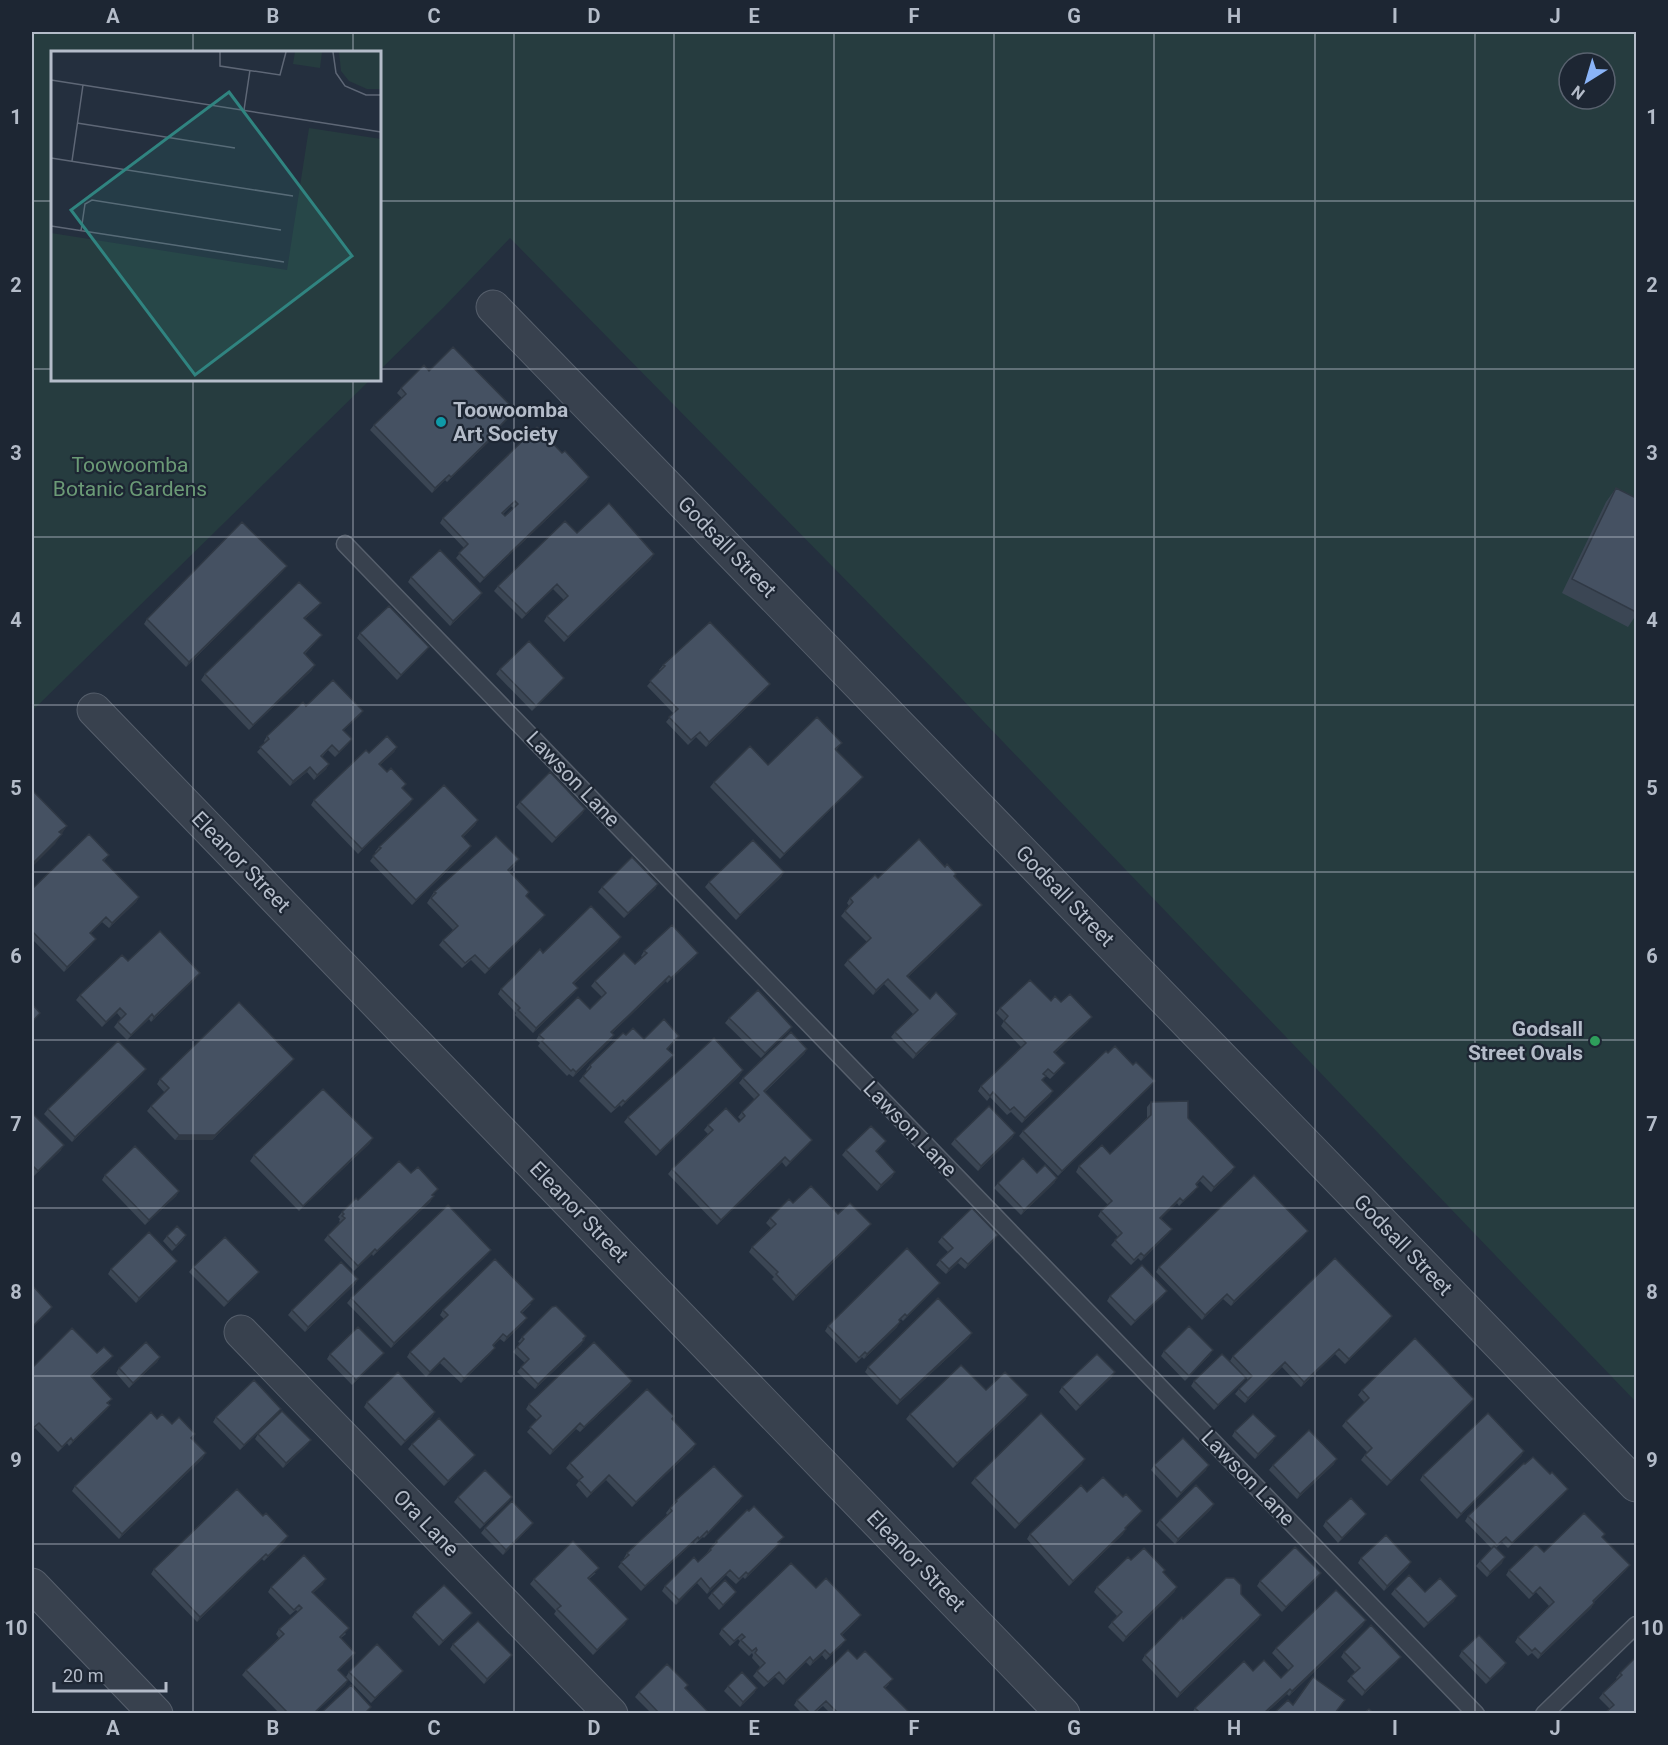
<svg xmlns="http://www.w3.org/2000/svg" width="1668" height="1745" font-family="Roboto,sans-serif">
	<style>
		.green { fill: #263c3f; fill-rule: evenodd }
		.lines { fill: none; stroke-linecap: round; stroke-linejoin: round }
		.lane-casing { stroke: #565f6c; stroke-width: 19 }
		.street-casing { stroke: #565f6c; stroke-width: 35 }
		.lane { stroke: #38414e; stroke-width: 16 }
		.street { stroke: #38414e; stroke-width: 33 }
		.wall { fill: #3b4654; fill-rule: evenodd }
		.shaded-wall { fill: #303945 }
		.building { fill: #455162; stroke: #303945; stroke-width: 1.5; fill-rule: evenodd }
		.grid { fill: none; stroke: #b4bcc9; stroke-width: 1.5; stroke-opacity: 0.55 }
		.culture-dot { fill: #0f9aa8; stroke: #1d2633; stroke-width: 2 }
		.leisure-dot { fill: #2e9e5b; stroke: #1d2633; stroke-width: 2 }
		.labels { text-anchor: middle; stroke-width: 4.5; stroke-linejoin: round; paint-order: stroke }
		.poi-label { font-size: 21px; font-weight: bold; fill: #b4bcc9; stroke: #1d2633; text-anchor: start }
		.park-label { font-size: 21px; fill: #6b9a76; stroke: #1d2633 }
		.street-label { font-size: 21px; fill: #b4bcc9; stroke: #1d2633 }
		.inset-road { fill: none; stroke: #5e6776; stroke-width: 1.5 }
		.view { fill: #308480; fill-opacity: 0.15; stroke: #308480; stroke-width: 3 }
		.inset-edge { fill: none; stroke: #b4bcc9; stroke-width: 3 }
		.neatline { fill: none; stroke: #b4bcc9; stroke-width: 2 }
		.grid-label { font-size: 20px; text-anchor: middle; font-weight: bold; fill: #b4bcc9 }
	</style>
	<rect width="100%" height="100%" fill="#242f3e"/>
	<path class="green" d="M32,32H1636V1402L939,675L510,238L444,307L380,370V52H52V380H370L32,711ZM1569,63H1605V99H1569Z"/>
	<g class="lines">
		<defs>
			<path id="lane" d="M345,544L1476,1714
				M1544,1714L1636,1625"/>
			<path id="street" d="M493,307L1636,1485
				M94,710L1063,1714
				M241,1332L611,1714
				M32,1585L156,1714"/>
		</defs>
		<use href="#lane" class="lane-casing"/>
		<use href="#street" class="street-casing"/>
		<use href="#lane" class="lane"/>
		<use href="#street" class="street"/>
	</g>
	<path class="wall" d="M429,371L512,415L500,426L501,428L498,433L447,482L445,480L432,493L370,430L374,425L402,398L397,393L401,388Z
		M562,453L589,477L586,482L480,583L456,558L464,548L440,523L443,518ZM511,506L513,508L505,516L503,514Z
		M1616,488L1636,498V615L1628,627L1562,593L1606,502Z
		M577,533L651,559L564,642L544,621L547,616L564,600L553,589L522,619L494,591L498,586Z
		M283,571L186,667L144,624L147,619Z
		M411,577L479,598L450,626L408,582Z
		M321,603L317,608L305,619L322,635L305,654L312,670L249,730L201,680L205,674Z
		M360,633L429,647L425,652L397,680L357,638Z
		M663,665L766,689L706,747L696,737L688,745L666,722L673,713L647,686L660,671L659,670Z
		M500,669L560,683L532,711L496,674Z
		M306,706L363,711L359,716L343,731L348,744L335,757L328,750L322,757L329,764L326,769L314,780L307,772L290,786L257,752L265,743L264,741L267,736Z
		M842,743L836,750L859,782L780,859L710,787L714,782Z
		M397,747L394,752L380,765L403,788L410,804L358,854L311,805L314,800L369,753Z
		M520,802L585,809L582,814L552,843L516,807Z
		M478,820L475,825L463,837L468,851L412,905L370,861L376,853L375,852L379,847Z
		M109,855L104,861L139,897L136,902L109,928L102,922L90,934L92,944L64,972L32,939V889Z
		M516,864L509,871L529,892L526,896L545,915L541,920L485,974L471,960L462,968L439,945L443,940L453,930L427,903L434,892Z
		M784,872L781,877L736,920L705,887L709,882Z
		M955,876L978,910L908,977L930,999L957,1014L954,1019L913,1059L891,1037L895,1032L913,1014L884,984L873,995L844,965L848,960L867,942L841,916L849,906L847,903L850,898L878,878Z
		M658,884L655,889L624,918L598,892L602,887Z
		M618,942L574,984L578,988L574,993L533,1033L515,1015L516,1013L498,994L501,989L543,953Z
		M644,951L698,953L694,958L667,983L666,981L612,1033L614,1035L611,1040L573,1077L569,1074L567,1076L538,1046L540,1043L536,1040L539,1035L590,1009L602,997L591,986L595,981L635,964L642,957L641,956Z
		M128,961L196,978L151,1022L149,1019L127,1040L114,1027L121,1018L117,1013L102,1027L76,1000L80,995Z
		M1051,1001L1061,1002L1088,1022L1055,1053L1061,1068L1050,1079L1044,1074L1043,1080L1050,1096L1022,1123L1011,1112L1007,1115L990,1097L987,1101L978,1091L981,1086L1022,1048L1001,1026L1004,1021L996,1013L1000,1008Z
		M729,1018L792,1027L788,1032L761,1058L725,1023Z
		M626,1035L644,1039L679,1036L668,1049L670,1060L621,1107L620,1105L611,1113L579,1081L587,1071L586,1070L590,1065Z
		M807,1049L804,1054L765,1092L812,1140L808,1145L786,1167L782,1162L717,1225L668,1174L672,1169L708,1134L704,1130L708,1125L739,1122L741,1120L738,1117L742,1112L755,1100L739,1083L743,1078Z
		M1108,1053L1151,1086L1058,1176L1019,1136L1023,1131Z
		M294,1059L290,1064L212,1140H175L147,1111L151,1106L165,1093L157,1084L160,1079Z
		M146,1069L142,1074L72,1142L44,1114L48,1109Z
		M743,1070L739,1076L656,1156L624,1122L628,1117Z
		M1151,1102L1188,1118L1232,1172L1211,1192L1200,1181L1196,1185L1194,1192L1179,1206L1177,1203L1161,1218L1172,1229L1168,1234L1141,1261L1138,1258L1131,1265L1111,1245L1118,1237L1098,1216L1101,1211L1108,1205L1076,1172L1079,1166L1110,1154L1147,1118V1107Z
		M32,1113L61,1150L34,1176L32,1173Z
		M1015,1133L1012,1138L978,1171L951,1144L955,1139Z
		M370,1143L299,1211L250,1161L254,1155Z
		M882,1146L876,1152L895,1172L892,1177L877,1191L842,1155L846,1150Z
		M1037,1173L1057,1178L1054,1183L1021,1215L994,1188L998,1183Z
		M105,1175L179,1191L176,1196L145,1225L102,1180Z
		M433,1196L430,1202L373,1256L372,1254L354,1271L324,1240L328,1235L340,1222L339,1221L340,1219L338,1217L342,1212L358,1200Z
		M793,1203L838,1214L867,1229L793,1301L772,1279L774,1277L749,1252L752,1247L771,1228L766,1223L770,1218Z
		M186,1235L183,1240L172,1251L163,1241L167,1236Z
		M1304,1236L1231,1306L1223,1299L1202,1320L1156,1272L1159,1267Z
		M942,1237L994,1240L965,1269L958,1263L946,1274L936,1265L940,1260L948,1252L938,1242Z
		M491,1250L487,1255L391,1348L347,1303L351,1298Z
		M173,1266L136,1303L108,1274L111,1269Z
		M193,1267L259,1272L255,1277L224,1307L189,1272Z
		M358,1279L355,1284L305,1332L288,1315L292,1310Z
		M940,1283L936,1288L903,1321L901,1319L899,1321L897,1327L864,1359L862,1357L856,1363L825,1331L828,1326Z
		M1110,1296H1163L1131,1326L1107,1301Z
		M531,1304L522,1313L527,1318L523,1323L504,1342L500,1339L493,1346L491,1353L461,1383L440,1363L426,1377L407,1357L410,1352L444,1319L440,1315L443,1310Z
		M1389,1321L1345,1364L1335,1354L1301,1387L1282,1367L1245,1403L1235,1394L1239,1389L1248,1380L1230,1361L1233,1356Z
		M586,1336L581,1345L535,1389L517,1372L525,1363L513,1352L520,1343L518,1342L522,1337Z
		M969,1338L897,1405L865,1372L868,1367Z
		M1164,1351L1210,1355L1185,1381L1161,1356Z
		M97,1353L113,1356L109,1361L92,1377L110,1405L106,1410L69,1446L67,1443L58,1452L35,1428L32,1431V1368Z
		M330,1354L380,1358L352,1385L327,1359Z
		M160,1357L157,1362L129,1388L116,1373L119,1368Z
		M1112,1377L1076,1411L1059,1392L1062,1387Z
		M1246,1378L1242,1383L1214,1410L1191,1386L1194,1381Z
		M632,1381L629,1386L580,1432L576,1429L550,1455L527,1432L537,1420L526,1409L529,1404Z
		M986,1390L1028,1395L1025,1400L953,1468L906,1419L910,1414Z
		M1362,1390L1474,1399L1470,1404L1387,1486L1361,1460L1367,1452L1342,1426L1346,1421L1365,1403L1358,1395Z
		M367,1402L435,1412L432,1417L401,1446L364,1407Z
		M278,1414L240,1450L213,1422L216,1417Z
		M157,1419L195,1434L192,1439L203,1458L119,1539L72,1491L75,1486Z
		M672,1419L693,1449L632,1507L606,1480L587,1498L576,1485L579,1481L566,1468L570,1463Z
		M1235,1431L1273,1441L1255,1459L1232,1436Z
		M258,1434L311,1440L307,1445L283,1468L255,1439Z
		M412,1444L475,1455L471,1460L444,1486L408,1449Z
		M1524,1451L1521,1456L1457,1519L1420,1480L1423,1475Z
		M1082,1464L1015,1529L971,1483L975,1478Z
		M1334,1464L1297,1499L1269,1470L1273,1465Z
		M1154,1465L1206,1470L1177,1498L1151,1470Z
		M1087,1492L1123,1497L1142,1511L1138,1516L1125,1528L1123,1534L1069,1586L1027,1539L1030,1534Z
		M1564,1494L1508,1548L1502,1542L1496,1548L1502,1563L1487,1577L1476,1566L1480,1561L1492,1549L1465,1521L1468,1516Z
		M458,1497H512L508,1502L480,1529L454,1502Z
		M676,1500L740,1501L704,1538L703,1537L695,1544L694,1542L641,1591L618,1567L624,1559V1558L627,1553L667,1515L666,1513Z
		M1211,1509L1175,1544L1156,1525L1160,1520Z
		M1366,1514L1362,1519L1338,1543L1323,1526L1326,1521Z
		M533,1523L529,1528L503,1555L481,1533L485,1528Z
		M1603,1538L1626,1570L1594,1602L1591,1608L1538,1659L1532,1653L1528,1656L1515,1642L1518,1637L1549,1606L1536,1592L1529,1599L1506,1575L1509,1570L1544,1552Z
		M285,1541L264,1561L262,1559L197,1622L151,1574L154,1569Z
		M716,1541L780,1543L776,1548L745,1579L743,1577L736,1584L726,1575L707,1594L697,1583L676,1605L662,1591L665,1586L698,1562L706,1554Z
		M1361,1558L1408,1567L1384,1591L1358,1563Z
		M1131,1560L1165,1570L1163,1573L1177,1587L1174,1592L1123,1642L1108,1627L1117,1616L1094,1592L1097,1587Z
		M596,1573L589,1579L625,1624L593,1655L554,1614L556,1611L530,1584L534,1579Z
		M1321,1573L1317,1578L1282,1612L1257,1586L1260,1581Z
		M323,1584L313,1593L346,1634L341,1638L355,1653L352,1658L338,1670L348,1680L345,1685L315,1713H279L242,1675L246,1670L279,1638L276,1634L279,1629L298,1612L296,1610L290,1615L268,1592L271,1587Z
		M816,1588L861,1615L857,1620L842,1635V1645L826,1660L822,1655L810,1666L806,1662L783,1685L775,1677L764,1687L753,1676L760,1667L752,1658L753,1655L752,1653L749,1656L738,1645L740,1641L738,1639L730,1646L719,1634L722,1629Z
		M1395,1589L1425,1592L1454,1601L1424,1628L1391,1594Z
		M736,1592L732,1597L719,1610L708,1598L712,1593Z
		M1241,1594L1261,1615L1258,1620L1177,1698L1142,1660L1145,1655L1183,1619Z
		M415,1612L472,1613L468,1618L439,1646L412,1617Z
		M1363,1625L1289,1696L1287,1694L1266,1713H1192L1195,1708L1253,1671L1281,1678L1289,1671L1272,1653L1276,1648Z
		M453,1644L508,1660L484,1684L450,1649Z
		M1462,1651L1506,1663L1503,1668L1486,1684L1459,1656Z
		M1344,1652L1397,1662L1362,1696L1347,1681L1355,1672L1341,1657Z
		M1636,1657V1713L1610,1709L1599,1698L1603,1693L1617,1679L1616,1678L1620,1673Z
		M857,1659L889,1684L885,1688L910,1713H830L823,1706L815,1713H802L794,1705L797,1700Z
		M349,1672L399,1676L371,1703L346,1677Z
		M728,1686L757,1688L754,1693L740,1707L724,1691Z
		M685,1689L709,1713H651L635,1697L639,1692Z"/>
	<path class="shaded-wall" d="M515,410L512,415L496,431L500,426Z
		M501,428L498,433L447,482L451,477Z
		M449,475L445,480L432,493L435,488Z
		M589,477L586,482L480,583L484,578Z
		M654,554L651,559L564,642L568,637Z
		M287,566L283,571L186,667L189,662Z
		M557,584L553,589L522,619L526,614Z
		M482,593L479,598L450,626L453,621Z
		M321,603L317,608L301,623L304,618Z
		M429,647L425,652L397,680L401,675Z
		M315,665L312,670L249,730L253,725Z
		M564,678L560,683L532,711L536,706Z
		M770,684L766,689L706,747L709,742Z
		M363,711L359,716L339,735L343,730Z
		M352,739L348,744L335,757L339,752Z
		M397,747L394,752L376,769L379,764Z
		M329,764L326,769L314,780L317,775Z
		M310,767L307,772L290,786L293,781Z
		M863,777L859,782L780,859L784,854Z
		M413,799L410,804L358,854L362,849Z
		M585,809L582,814L552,843L556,838Z
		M478,820L475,825L459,841L462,836Z
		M67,826L55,844L32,867V864L59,832Z
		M471,846L468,851L412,905L416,900Z
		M784,872L781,877L736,920L740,915Z
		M658,884L655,889L624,918L628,913Z
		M139,897L136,902L109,928L112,923Z
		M982,905L978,910L904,981L907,976Z
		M545,915L541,920L485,974L489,969Z
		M106,917L102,922L86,938L90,933Z
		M621,937L618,942L570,988L573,983Z
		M96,939L92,944L64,972L67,967Z
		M698,953L694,958L667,983L671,978Z
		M200,973L196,978L151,1022L154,1017Z
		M669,976L666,981L608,1037L611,1032Z
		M888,979L884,984L873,995L876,990Z
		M578,988L574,993L533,1033L536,1028Z
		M120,1008L117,1013L102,1027L106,1022Z
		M152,1014L149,1019L127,1040L131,1035Z
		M957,1014L954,1019L913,1059L916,1054Z
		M1092,1017L1088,1022L1051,1057L1054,1052Z
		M792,1027L788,1032L761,1058L765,1053Z
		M614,1035L611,1040L573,1077L576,1072Z
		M807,1049L804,1054L760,1096L764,1091Z
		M674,1055L670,1060L621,1107L625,1102Z
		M294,1059L290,1064L212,1140H175L179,1135Z
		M146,1069L142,1074L72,1142L75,1137Z
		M743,1070L739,1076L656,1156L660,1151Z
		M1155,1081L1151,1086L1058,1176L1062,1171Z
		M1053,1091L1050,1096L1022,1123L1025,1118Z
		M1015,1133L1012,1138L978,1171L981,1166Z
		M373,1138L370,1143L299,1211L303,1206Z
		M812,1140L808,1145L786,1167L790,1162Z
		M64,1145L61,1150L34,1176L38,1171Z
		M785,1157L782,1162L717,1225L721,1220Z
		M1235,1167L1232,1172L1211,1192L1214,1187Z
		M895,1172L892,1177L877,1191L881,1185Z
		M1057,1178L1054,1183L1021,1215L1024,1210Z
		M1198,1187L1194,1192L1179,1206L1183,1201Z
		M179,1191L176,1196L145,1225L149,1220Z
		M434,1196L430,1202L373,1256L377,1251Z
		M1180,1198L1177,1203L1157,1223L1160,1218Z
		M871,1224L867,1229L793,1301L796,1296Z
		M1172,1229L1168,1234L1141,1261L1144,1256Z
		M1308,1231L1304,1236L1231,1306L1234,1301Z
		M998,1235L994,1240L965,1269L968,1264Z
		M375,1249L372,1254L354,1271L358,1266Z
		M491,1250L487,1255L391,1348L394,1343Z
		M961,1258L958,1263L946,1274L949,1269Z
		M177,1261L173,1266L136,1303L139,1298Z
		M259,1272L255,1277L224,1307L228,1302Z
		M358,1279L355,1284L305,1332L308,1327Z
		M940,1283L936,1288L903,1321L907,1316Z
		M1167,1291L1163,1296L1131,1326L1135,1321Z
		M1227,1294L1223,1299L1202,1320L1205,1315Z
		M52,1307L49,1312L32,1328V1327Z
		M1392,1316L1389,1321L1345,1364L1349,1359Z
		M527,1318L523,1323L504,1342L507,1337Z
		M900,1322L897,1327L864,1359L867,1354Z
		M972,1333L969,1338L897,1405L900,1400Z
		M584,1340L581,1345L535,1389L538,1384Z
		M495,1348L491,1353L461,1383L464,1378Z
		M1339,1349L1335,1354L1301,1387L1304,1382Z
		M1213,1350L1210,1355L1185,1381L1189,1376Z
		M384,1353L380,1358L352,1385L356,1380Z
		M113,1356L109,1361L87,1381L91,1376Z
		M160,1357L157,1362L129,1388L133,1383Z
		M444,1358L440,1363L426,1377L430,1372Z
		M1285,1362L1282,1367L1245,1403L1248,1398Z
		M1115,1372L1112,1377L1076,1411L1080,1406Z
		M1246,1378L1242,1383L1214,1410L1218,1405Z
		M632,1381L629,1386L580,1432L584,1427Z
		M1028,1395L1025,1400L953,1468L957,1463Z
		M1474,1399L1470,1404L1387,1486L1391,1481Z
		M110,1405L106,1410L69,1446L73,1441Z
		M281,1409L278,1414L240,1450L244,1445Z
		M435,1412L432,1417L401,1446L405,1441Z
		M580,1423L576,1429L550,1455L553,1450Z
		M1276,1436L1273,1441L1255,1459L1258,1454Z
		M311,1440L307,1445L283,1468L286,1463Z
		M696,1444L693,1449L632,1507L636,1502Z
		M1524,1451L1521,1456L1457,1519L1461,1514Z
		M206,1453L203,1458L119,1539L122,1534Z
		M475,1455L471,1460L444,1486L448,1481Z
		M1085,1459L1082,1464L1015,1529L1019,1524Z
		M1337,1459L1334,1464L1297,1499L1300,1494Z
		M1209,1465L1206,1470L1177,1498L1181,1493Z
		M609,1475L606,1480L587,1498L591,1493Z
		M1568,1489L1564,1494L1508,1548L1512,1543Z
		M743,1496L740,1501L704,1538L708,1533Z
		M512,1497L508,1502L480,1529L484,1524Z
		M1214,1504L1211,1509L1175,1544L1178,1539Z
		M1142,1511L1138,1516L1121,1533L1125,1528Z
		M1366,1514L1362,1519L1338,1543L1342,1538Z
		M533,1523L529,1528L503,1555L506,1550Z
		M1126,1529L1123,1534L1069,1586L1073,1581Z
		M288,1536L285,1541L264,1561L268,1556Z
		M698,1537L694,1542L641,1591L645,1586Z
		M780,1543L776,1548L745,1579L748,1574Z
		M266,1554L262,1559L197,1622L200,1617Z
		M1505,1557L1502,1563L1487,1577L1490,1572Z
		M1411,1562L1408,1567L1384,1591L1387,1586Z
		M1630,1565L1626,1570L1589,1606L1593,1601Z
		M730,1570L726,1575L707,1594L710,1589Z
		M1321,1573L1317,1578L1282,1612L1286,1607Z
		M701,1578L697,1583L676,1605L679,1600Z
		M326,1579L323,1584L309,1597L312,1592Z
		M1177,1587L1174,1592L1123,1642L1126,1637Z
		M736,1592L732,1597L719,1610L723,1605Z
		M1457,1596L1454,1601L1424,1628L1428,1623Z
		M1594,1603L1591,1608L1538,1659L1541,1654Z
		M472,1613L468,1618L439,1646L443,1641Z
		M861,1615L857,1620L837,1639L841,1634Z
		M1261,1615L1258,1620L1177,1698L1180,1693Z
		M628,1619L625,1624L593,1655L597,1650Z
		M1366,1620L1363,1625L1289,1696L1292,1691Z
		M846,1640L842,1645L826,1660L830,1655Z
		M825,1650L822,1655L810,1666L813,1661Z
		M355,1653L352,1658L334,1675L338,1670Z
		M512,1655L508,1660L484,1684L487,1679Z
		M810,1657L806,1662L783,1685L786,1680Z
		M1401,1657L1397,1662L1362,1696L1365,1691Z
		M1506,1663L1503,1668L1486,1684L1490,1679Z
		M403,1671L399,1676L371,1703L375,1698Z
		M348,1680L345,1685L315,1713H314Z
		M757,1688L754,1693L740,1707L743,1702Z
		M1290,1689L1287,1694L1266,1713H1264Z"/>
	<path class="building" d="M453,347L515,410L500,426L501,428L451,477L449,475L435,488L374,425L406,394L401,388L424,365L429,371Z
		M537,427L562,453L565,451L589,477L484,578L459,553L468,544L443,518ZM515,501L518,504L505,516L502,513Z
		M1616,488L1636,498V612L1572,579Z
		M609,503L654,554L568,637L547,616L568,596L557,584L526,614L498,586L565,521L577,533Z
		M242,522L287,566L189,662L147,619Z
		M440,550L482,593L453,621L411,577Z
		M299,582L321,603L304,618L322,635L304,653L315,665L253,725L205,674Z
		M389,606L429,647L401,675L360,633Z
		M710,622L770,684L709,742L700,732L691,740L669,717L678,709L650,681L665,666L663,665Z
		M529,641L564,678L536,706L500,669Z
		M333,680L363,711L343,730L352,739L339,752L332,745L321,756L329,764L317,775L310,767L293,781L260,747L269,739L267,736L303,702L306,706Z
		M817,717L842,743L835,749L863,777L784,854L714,782L750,746L768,765Z
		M387,736L397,747L379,764L387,772L391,768L406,784L402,788L413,799L362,849L314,800L366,750L369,753Z
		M550,772L585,809L556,838L520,802Z
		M444,785L478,820L462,836L471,846L416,900L373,856L381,848L379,847Z
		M32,790L67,826L59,832L62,834L32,864Z
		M89,834L109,855L103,860L139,897L112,923L106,917L90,933L96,939L67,967L32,931V889Z
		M496,836L519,859L508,870L529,892L526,896L545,915L489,969L475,955L465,963L443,940L458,926L431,898L436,893L434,892Z
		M919,839L945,867L947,864L956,874L954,876L982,905L907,976L930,999L936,992L957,1014L916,1054L895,1032L918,1010L888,979L876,990L848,960L871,938L845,911L853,902L850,898L875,875L878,878Z
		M753,840L784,872L740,915L709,882Z
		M632,857L658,884L628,913L602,887Z
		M591,906L621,937L573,983L578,988L536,1028L518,1010L520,1008L501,989L540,949L543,953Z
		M672,925L698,953L671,978L669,976L628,1016L611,1032L614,1035L576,1072L573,1069L571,1071L542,1041L544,1039L539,1035L578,997L590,1009L606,993L595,981L624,953L635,964L647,953L644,951Z
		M160,931L200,973L154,1017L152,1014L131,1035L118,1022L126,1014L120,1008L106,1022L80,995L122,955L128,961Z
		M1030,980L1051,1001L1055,996L1061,1002L1070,994L1092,1017L1054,1052L1065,1063L1054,1074L1048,1069L1043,1074L1046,1076L1042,1080L1053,1091L1025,1118L1014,1107L1010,1110L993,1092L990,1096L981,1086L1026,1043L1004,1021L1008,1016L1000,1008Z
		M758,990L792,1027L765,1053L729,1018Z
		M239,1002L294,1059L215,1135H179L151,1106L169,1088L160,1079Z
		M32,1004L40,1013L32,1022Z
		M664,1019L679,1036L667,1049L674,1055L625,1102L623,1100L615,1108L583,1076L591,1067L590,1065L623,1033L626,1035L633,1028L644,1039Z
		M791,1032L807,1049L764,1091L812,1140L790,1162L785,1157L721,1220L672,1169L713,1130L708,1125L726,1108L739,1122L745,1116L742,1112L759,1095L743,1078Z
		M714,1038L743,1070L660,1151L628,1117Z
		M118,1041L146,1069L75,1137L48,1109Z
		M1115,1046L1133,1065L1136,1062L1155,1081L1062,1171L1023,1131L1106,1051L1108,1053Z
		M323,1089L373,1138L303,1206L254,1155Z
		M1188,1101V1118L1235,1167L1214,1187L1203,1176L1196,1184L1198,1187L1183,1201L1180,1198L1160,1218L1172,1229L1144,1256L1141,1253L1134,1260L1115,1240L1122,1233L1101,1211L1112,1201L1079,1166L1102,1145L1110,1154L1151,1115V1102Z
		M989,1106L1015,1133L981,1166L955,1139Z
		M32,1113L64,1145L38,1171L32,1165Z
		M871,1126L886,1141L876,1151L895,1172L881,1185L846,1150Z
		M135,1146L179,1191L149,1220L105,1175Z
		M1023,1158L1037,1173L1045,1165L1057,1178L1024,1210L998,1183Z
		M399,1161L411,1173L418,1167L438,1189L432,1195L434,1196L377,1251L375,1249L358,1266L328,1235L345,1218L342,1216L344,1214L342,1212L356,1198L358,1200Z
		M1254,1175L1308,1231L1234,1301L1227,1294L1205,1315L1159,1267Z
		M811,1186L838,1214L850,1203L871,1224L796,1296L776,1274L778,1272L752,1247L776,1224L770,1218L789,1199L793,1203Z
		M448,1205L491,1250L394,1343L351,1298Z
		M972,1208L998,1235L968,1264L961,1258L949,1269L940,1260L953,1248L942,1237Z
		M177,1226L186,1235L176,1246L167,1236Z
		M149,1232L177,1261L139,1298L111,1269Z
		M225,1237L259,1272L228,1302L193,1267Z
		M907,1248L940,1283L907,1316L905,1314L899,1320L900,1322L867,1354L865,1352L859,1358L828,1326Z
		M1335,1258L1392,1316L1349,1359L1339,1349L1304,1382L1285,1362L1248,1398L1239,1389L1252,1376L1233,1356Z
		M495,1259L534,1299L521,1312L527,1318L507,1337L503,1334L493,1345L495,1348L464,1378L444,1358L430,1372L410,1352L448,1315L443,1310Z
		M341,1262L358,1279L308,1327L292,1310Z
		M1142,1265L1167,1291L1135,1321L1110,1296Z
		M32,1285L52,1307L32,1327Z
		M938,1298L972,1333L900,1400L868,1367Z
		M556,1306L586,1336L583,1339L584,1340L538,1384L521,1367L529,1359L517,1347L524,1339L522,1337L552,1307Z
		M1189,1326L1213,1350L1189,1376L1164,1351Z
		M358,1327L384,1353L356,1380L330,1354Z
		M72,1328L97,1353L104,1347L113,1356L91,1376L112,1399L107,1403L110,1405L73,1441L71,1438L62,1447L39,1423L33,1428L32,1426V1368Z
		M1415,1338L1474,1399L1391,1481L1365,1455L1372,1448L1346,1421L1369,1398L1362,1390Z
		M146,1342L160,1357L133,1383L119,1368Z
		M594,1342L632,1381L584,1427L580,1423L553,1450L530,1427L541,1416L529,1404Z
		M1097,1354L1115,1372L1080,1406L1062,1387Z
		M1222,1354L1246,1378L1218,1405L1194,1381Z
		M961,1365L986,1390L1005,1372L1028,1395L957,1463L910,1414Z
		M398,1372L435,1412L405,1441L367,1402Z
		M254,1380L281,1409L244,1445L216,1417Z
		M647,1389L674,1416L672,1419L696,1444L636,1502L609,1475L591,1493L579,1480L583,1477L570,1463Z
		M282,1411L311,1440L286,1463L258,1434Z
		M151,1412L157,1419L162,1414L172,1424L179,1417L195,1434L191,1438L206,1453L122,1534L75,1486Z
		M1041,1413L1085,1459L1019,1524L975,1478Z
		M1488,1413L1524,1451L1461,1514L1423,1475Z
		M1253,1414L1276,1436L1258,1454L1235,1431Z
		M439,1418L475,1455L448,1481L412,1444Z
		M1309,1430L1337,1459L1300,1494L1273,1465Z
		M1183,1438L1209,1465L1181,1493L1154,1465Z
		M1533,1457L1550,1474L1552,1472L1568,1489L1512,1543L1506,1537L1497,1545L1468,1516L1524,1463L1525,1464Z
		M714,1466L743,1496L708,1533L707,1531L699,1539L698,1537L645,1586L621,1562L629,1555L627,1553L672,1511L670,1508L677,1501L676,1500Z
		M485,1470L512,1497L484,1524L458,1497Z
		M1103,1477L1123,1497L1126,1494L1142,1511L1125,1528L1126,1529L1073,1581L1030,1534L1081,1485L1087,1492Z
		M1196,1485L1214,1504L1178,1539L1160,1520Z
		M237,1489L263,1516L266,1513L288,1536L268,1556L266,1554L200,1617L154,1569Z
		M1351,1498L1366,1514L1342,1538L1326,1521Z
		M512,1501L533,1523L506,1550L485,1528Z
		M754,1506L784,1537L778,1542L780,1543L748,1574L746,1572L739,1579L730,1570L710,1589L701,1578L679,1600L665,1586L694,1557L698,1562L711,1550L710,1549L717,1542L716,1541L747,1510L749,1511Z
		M1584,1513L1605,1534L1602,1537L1630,1565L1593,1601L1594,1603L1541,1654L1535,1648L1532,1651L1518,1637L1554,1602L1540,1587L1533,1594L1509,1570L1536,1544L1544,1552Z
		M1386,1535L1411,1562L1387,1586L1361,1558Z
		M573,1541L599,1568L588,1578L628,1619L597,1650L557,1609L561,1606L534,1579Z
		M1494,1546L1505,1557L1490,1572L1480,1561Z
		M1295,1547L1321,1573L1286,1607L1260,1581Z
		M1144,1548L1165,1570L1163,1572L1177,1587L1126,1637L1112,1622L1122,1612L1097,1587L1128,1557L1131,1560Z
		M304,1555L326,1579L312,1592L349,1628L340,1637L355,1653L338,1670L348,1680L314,1713H288L246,1670L284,1634L279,1629L302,1608L299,1605L294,1610L271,1587Z
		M791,1563L816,1588L826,1578L861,1615L841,1634L846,1640L830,1655L825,1650L813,1661L810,1657L786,1680L779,1672L768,1682L757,1671L765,1663L755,1653L757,1650L756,1648L752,1651L741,1640L745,1637L742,1634L734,1641L722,1629Z
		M1409,1575L1425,1592L1440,1578L1457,1596L1428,1623L1395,1589Z
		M1226,1578H1234L1241,1585V1594L1261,1615L1180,1693L1145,1655L1182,1617L1183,1619Z
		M725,1580L736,1592L723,1605L712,1593Z
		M444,1585L472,1613L443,1641L415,1612Z
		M1336,1590L1366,1620L1292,1691L1290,1689L1264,1713H1200L1195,1708L1244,1661L1253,1671L1264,1660L1281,1678L1293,1666L1276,1648Z
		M478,1621L512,1655L487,1679L453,1644Z
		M1371,1625L1401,1657L1365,1691L1351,1676L1360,1668L1344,1652Z
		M1479,1635L1506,1663L1490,1679L1462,1651Z
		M377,1644L403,1671L375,1698L349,1672Z
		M848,1650L857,1659L865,1651L893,1679L884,1687L910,1713H838L826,1701L813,1713H810L797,1700Z
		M1636,1657V1713H1605L1614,1705L1603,1693L1622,1675L1620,1673Z
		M667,1664L688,1685L685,1688L709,1713H659L639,1692Z
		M742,1672L757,1688L743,1702L728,1686Z
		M1313,1677L1345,1700L1335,1713H1274L1288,1700L1293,1705Z
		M351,1685L371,1707L365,1713H321Z
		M1369,1709L1373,1713H1364Z"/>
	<path class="grid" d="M193,32V52M353,32V52M514,32V1714M674,32V1714M834,32V1714M994,32V1714M1154,32V1714M1315,32V1714M1475,32V1714M32,201H52M380,201H1636M32,369H52M380,369H1636M193,380V1714M353,380V1714M32,537H1636M32,705H1636M32,872H1636M32,1040H1636M32,1208H1636M32,1376H1636M32,1544H1636"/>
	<circle class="culture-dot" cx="441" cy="422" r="6"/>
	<circle class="leisure-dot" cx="1595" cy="1041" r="6"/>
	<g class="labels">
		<g class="poi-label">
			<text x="453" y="417">Toowoomba<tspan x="453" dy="24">Art Society</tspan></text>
			<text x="1583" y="1036" text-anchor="end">Godsall<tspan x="1583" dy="24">Street Ovals</tspan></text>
		</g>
		<g class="park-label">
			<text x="130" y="472">Toowoomba<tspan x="130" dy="24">Botanic Gardens</tspan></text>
		</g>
		<g class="street-label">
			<text transform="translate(727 547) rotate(46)" y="7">Godsall Street</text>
			<text transform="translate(573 779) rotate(46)" y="7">Lawson Lane</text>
			<text transform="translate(241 862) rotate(46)" y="7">Eleanor Street</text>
			<text transform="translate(1065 896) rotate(46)" y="7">Godsall Street</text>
			<text transform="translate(910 1129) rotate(46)" y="7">Lawson Lane</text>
			<text transform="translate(579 1212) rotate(46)" y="7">Eleanor Street</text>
			<text transform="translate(1403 1245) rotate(46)" y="7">Godsall Street</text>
			<text transform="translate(1248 1478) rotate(46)" y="7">Lawson Lane</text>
			<text transform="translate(426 1523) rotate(46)" y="7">Ora Lane</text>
			<text transform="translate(916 1561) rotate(46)" y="7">Eleanor Street</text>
		</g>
	</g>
	<g transform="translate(51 51)">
		<rect width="330" height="330" fill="#242f3e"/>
		<path d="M244,1H271L269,17L242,13ZM288,1H330V38H316L298,30L290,20ZM258,77L330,88V329H0V182L236,219Z" fill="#263c3f"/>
		<path class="inset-road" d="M169,1V15L229,24L235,1M282,1L285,22L294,35L315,44H330M0,29L330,81M193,59L199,19M26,72L184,97M0,107L242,145M21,110L32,34M0,175L233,211M30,180L34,153L41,149L230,179"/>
		<path class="view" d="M178,41L301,205L144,324L20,159Z"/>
		<rect width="330" height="330" class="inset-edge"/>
	</g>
	<rect width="1668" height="1745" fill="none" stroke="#1d2633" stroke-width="66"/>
	<g transform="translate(1587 81) rotate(217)"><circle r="28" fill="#1d2633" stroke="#59626f" stroke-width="1.5"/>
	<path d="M0-4.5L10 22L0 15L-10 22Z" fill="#8ab4f8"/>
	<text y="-9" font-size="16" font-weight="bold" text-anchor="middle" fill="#b4bcc9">N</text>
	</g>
	<path d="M54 1682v9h112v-9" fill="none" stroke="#b4bcc9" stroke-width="3"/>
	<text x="63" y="1682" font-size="18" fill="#b4bcc9" stroke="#1d2633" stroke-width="4.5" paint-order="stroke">20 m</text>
	<rect x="33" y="33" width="1602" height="1679" class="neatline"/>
	<g class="grid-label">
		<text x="113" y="23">A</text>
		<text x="273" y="23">B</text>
		<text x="434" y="23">C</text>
		<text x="594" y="23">D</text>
		<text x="754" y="23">E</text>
		<text x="914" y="23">F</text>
		<text x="1074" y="23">G</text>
		<text x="1234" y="23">H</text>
		<text x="1395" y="23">I</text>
		<text x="1555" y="23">J</text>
		<text x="16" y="124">1</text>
		<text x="1652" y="124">1</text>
		<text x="16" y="292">2</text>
		<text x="1652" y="292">2</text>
		<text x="16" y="460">3</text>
		<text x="1652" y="460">3</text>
		<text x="16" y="627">4</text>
		<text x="1652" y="627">4</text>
		<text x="16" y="795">5</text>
		<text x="1652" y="795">5</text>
		<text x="16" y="963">6</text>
		<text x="1652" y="963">6</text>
		<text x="16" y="1131">7</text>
		<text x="1652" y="1131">7</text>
		<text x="16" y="1299">8</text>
		<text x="1652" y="1299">8</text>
		<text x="16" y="1467">9</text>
		<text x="1652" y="1467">9</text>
		<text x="16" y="1635">10</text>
		<text x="1652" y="1635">10</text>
		<text x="113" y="1735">A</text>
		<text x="273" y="1735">B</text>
		<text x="434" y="1735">C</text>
		<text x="594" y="1735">D</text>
		<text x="754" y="1735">E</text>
		<text x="914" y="1735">F</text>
		<text x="1074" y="1735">G</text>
		<text x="1234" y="1735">H</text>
		<text x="1395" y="1735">I</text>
		<text x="1555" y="1735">J</text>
	</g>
</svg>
